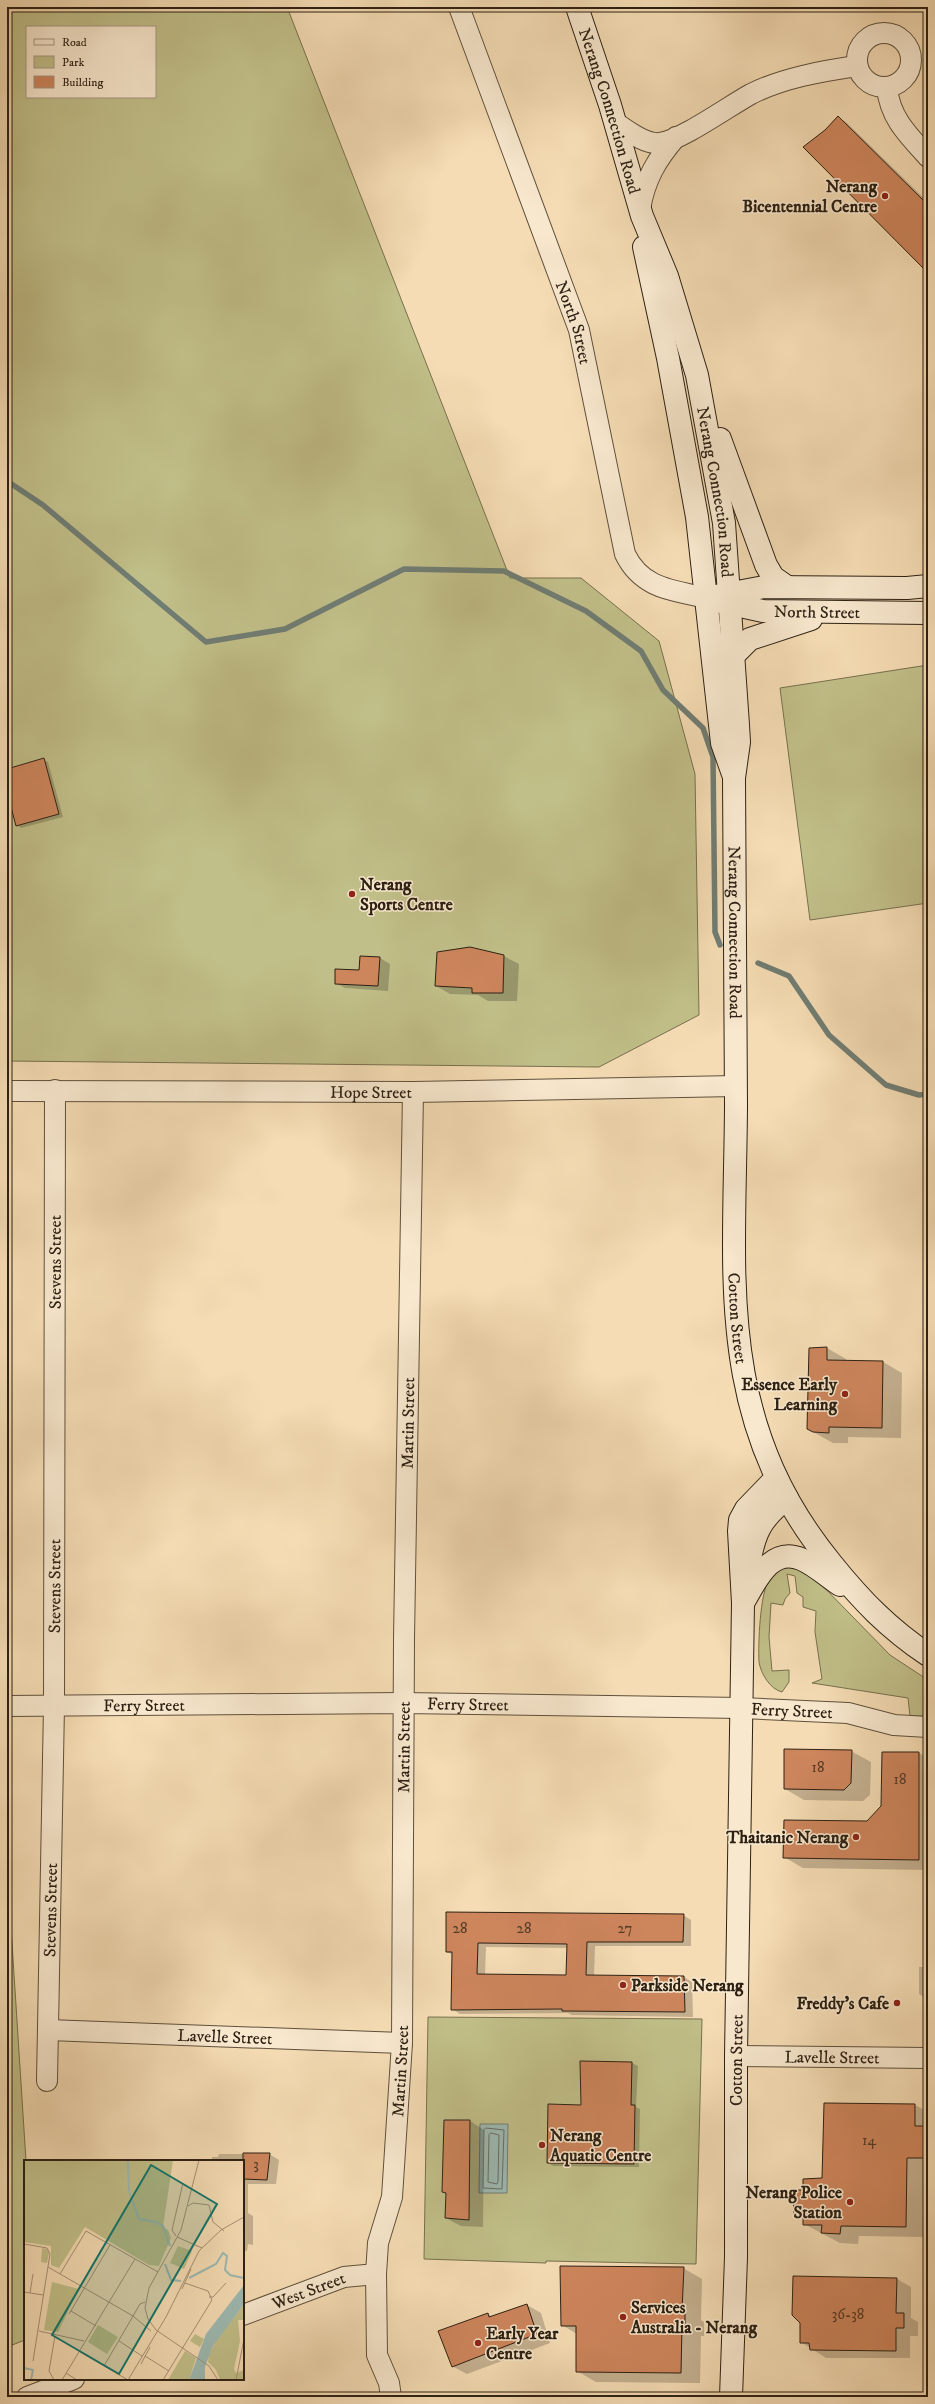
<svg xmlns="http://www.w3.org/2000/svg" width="935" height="2404" font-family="'IM FELL DW Pica',serif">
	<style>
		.green { fill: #c1bf89; stroke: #77704e; fill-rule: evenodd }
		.water { fill: #9dbab3; stroke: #707d73 }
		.shadow { fill: #0003; fill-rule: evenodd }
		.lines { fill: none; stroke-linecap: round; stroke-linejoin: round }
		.shore { stroke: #656e64; stroke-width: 1 }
		.stream { stroke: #707d73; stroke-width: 5.5 }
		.building { fill: #cd855c; stroke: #2d2114; fill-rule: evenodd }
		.street-casing { stroke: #5f503c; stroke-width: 22 }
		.secondary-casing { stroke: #2d2114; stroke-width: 24 }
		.street { stroke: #f8e8ce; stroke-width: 20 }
		.secondary { stroke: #f8e8ce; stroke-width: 22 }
		.poi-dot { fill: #8f2418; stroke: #f8e8ce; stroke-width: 1.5 }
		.labels { text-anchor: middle; stroke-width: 3; stroke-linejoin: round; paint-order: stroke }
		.number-label { font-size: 15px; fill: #553a26 }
		.street-label { font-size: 17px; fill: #2d2114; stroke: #f8e8ce }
		.poi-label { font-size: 17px; font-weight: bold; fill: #2d2114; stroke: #f8e8ce; text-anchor: end }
		.inset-river { fill: none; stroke: #9dbab3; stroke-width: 2 }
		.inset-road { fill: none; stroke: #a59174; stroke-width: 1 }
		.view { fill: #0f766e; fill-opacity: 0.15; stroke: #0f766e; stroke-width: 2 }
		.inset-edge { fill: none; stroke: #2d2114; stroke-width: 2 }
	</style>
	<rect width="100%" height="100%" fill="#f5dcb4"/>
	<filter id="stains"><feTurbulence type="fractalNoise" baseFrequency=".005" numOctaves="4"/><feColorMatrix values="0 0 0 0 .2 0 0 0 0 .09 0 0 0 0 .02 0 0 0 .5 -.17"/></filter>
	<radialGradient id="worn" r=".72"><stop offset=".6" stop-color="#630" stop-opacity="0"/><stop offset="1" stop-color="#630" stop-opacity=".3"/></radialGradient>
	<path class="green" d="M7,7H287L510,578H581L659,641L695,774L699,1015L599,1067L7,1061ZM27,27H155V97H27Z
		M928,665V903L810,920L780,688Z
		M788,1566L810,1573L890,1655L928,1680V1716H910L908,1698L812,1683L822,1679L815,1632L816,1611L803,1607V1597L797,1593L795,1576L787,1574L790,1593L785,1599L783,1605L771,1603L769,1637L772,1671L789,1670V1682L782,1692C770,1689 761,1674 759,1662C758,1643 760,1595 769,1579C773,1571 780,1569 788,1566Z
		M7,1865L26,2161L25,2340L7,2347Z
		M428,2017L702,2019L696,2264L546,2261V2263L424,2259Z"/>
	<path class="water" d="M480,2124H508L507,2193H479Z"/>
	<path class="shadow" d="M838,117L847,123L928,202V272L826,130Z
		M44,760L48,762L63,817L21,828L17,825L7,788V770Z
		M469,948L504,956L519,964L517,1001H488L478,995L450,994L436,986Z
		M361,957L380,958L390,964L388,991L345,988L336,983L360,971Z
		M827,1348L846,1359V1361L883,1362L902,1373L901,1438L848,1437V1443H833L813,1432Z
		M851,1751L871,1762L870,1795L863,1801L804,1800L785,1789Z
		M919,1753L928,1758V1870L803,1868L784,1857L867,1822L882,1807Z
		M447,1913L683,1915L691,1920V1946H595L594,1976L684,1977L692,1982L693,2017L572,2015L568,2013L460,2014L452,2009L453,1955L447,1952ZM486,1947L568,1948L567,1976L485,1975Z
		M919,1967H928V2000L919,1994Z
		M581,2062L632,2063L638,2066L636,2107L640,2109L639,2167L553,2166L548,2163L582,2106Z
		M915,2105L928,2112V2168H925L924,2237L859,2236L858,2244L840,2243L804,2224V2218L795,2213L804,2191L823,2179Z
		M470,2121L484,2130L483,2227L461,2226L446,2218L447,2194L443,2192Z
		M219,2154H269L279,2160L276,2184H248V2213L253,2216V2245L248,2244L247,2251H243V2161H212V2157H218Z
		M683,2268L702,2279L701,2320L704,2322V2336H701L700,2383L596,2382L577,2371V2334L562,2325Z
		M897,2279L911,2287V2318L918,2322V2336H910V2358H826L801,2342V2323Z
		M527,2305L541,2313L550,2343L467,2374L452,2366L488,2314L492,2317Z"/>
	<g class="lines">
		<path class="shore" d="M486,2128L504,2130L502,2189L483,2188L484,2130Z
			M491,2133L499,2135L498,2182L497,2184L488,2182L489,2135Z"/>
		<path class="stream" d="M7,481L43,505L206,642L285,629L404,569L504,571L586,611L641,651L663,690L703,728L713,757L715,932L720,945
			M758,963L789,976L829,1035L886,1085L919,1095L928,1094"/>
	</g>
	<path class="building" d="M838,116L928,205V273L803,147L825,130Z
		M44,758L59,814L16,826L7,792V769Z
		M470,947L504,955L503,993H472V988L435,986L437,952Z
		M360,956L380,957L378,986L335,984V969L359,970Z
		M827,1347V1360L883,1361L882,1428L829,1427V1433L813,1432L807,1429L809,1348Z
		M784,1749L852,1750L851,1783L844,1790L784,1789Z
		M882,1752H919V1860L783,1858L784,1820L867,1821L881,1806Z
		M446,1912L684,1914L683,1942H587L586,1975L684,1976L685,2012L562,2011V2009L451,2010L452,1952H446ZM478,1943L567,1944L566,1975L477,1974Z
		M580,2061L632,2062L631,2105H635L634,2164L547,2163L548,2104L581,2105Z
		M824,2103L915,2104V2126H928V2158H907L906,2227L841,2226L840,2234L821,2233L822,2225H803V2214H794L793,2190H803V2179L822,2178Z
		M444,2120H470L469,2220L445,2218L446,2193L442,2192Z
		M243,2153H270L267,2180L243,2179Z
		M560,2266L684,2267L682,2310L685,2309V2325L682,2326L681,2373L576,2372V2326H561Z
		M793,2276L897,2278L896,2313H904V2328H896V2351L810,2350L809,2343H800V2323L792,2315Z
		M527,2304L537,2334L452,2367L438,2331L488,2313L489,2317Z"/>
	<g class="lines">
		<defs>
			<g id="street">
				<path id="s1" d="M459,7L579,330L625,554C642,589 672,590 707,598"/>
				<circle cx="884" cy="60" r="27"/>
				<path d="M887,88C890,118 908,135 928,157"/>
				<path d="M616,123C627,130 645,145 660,143C682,140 729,106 751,94C783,78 822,71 857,66"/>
				<path d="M640,209C645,179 657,159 676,137"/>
				<path id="s2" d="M7,1091L413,1092L736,1086"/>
				<path id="s3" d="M7,1706L403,1703L742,1708L848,1713L894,1725L928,1727"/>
				<path id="s4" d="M48,2030L402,2043"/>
				<path id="s5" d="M736,2056L928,2058"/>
				<path id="s6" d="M47,2081L54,1706L55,1090"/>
				<path id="s7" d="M243,2315L344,2277L376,2274"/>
				<path d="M27,2397L74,2379"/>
				<path id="s8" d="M391,2397L389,2383L377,2355L376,2274L378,2243L392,2197L402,2043L404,1639L413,1092"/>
			</g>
			<g id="secondary">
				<path id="s9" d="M577,7L610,105L642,216L667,276L697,375L724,523L738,725L739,742L734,778C735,887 736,996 736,1105C735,1278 714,1420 832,1564C862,1601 888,1628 928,1655"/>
				<path d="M644,247L668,358L697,517L722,743L733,774"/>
				<path d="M720,439L766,565L773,577L786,586"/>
				<path d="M716,596L764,587L907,588L928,586"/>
				<path id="s10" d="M717,601L763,611L928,613"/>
				<path d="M734,655L750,639L811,619"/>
				<path d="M749,1565C754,1532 761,1519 787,1498"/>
				<path d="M743,1603C755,1583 770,1546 801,1559C815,1565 827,1576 840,1585"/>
				<path id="s11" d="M731,2397L736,2257V2056L743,1603L739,1531L740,1520L746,1509L776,1478"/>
			</g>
		</defs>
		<use href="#street" class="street-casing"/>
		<use href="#secondary" class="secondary-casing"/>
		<use href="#street" class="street"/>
		<use href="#secondary" class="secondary"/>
	</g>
	<g class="poi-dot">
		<circle cx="885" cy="196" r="4"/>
		<circle cx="352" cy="894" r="4"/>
		<circle cx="845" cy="1394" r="4"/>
		<circle cx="856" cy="1837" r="4"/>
		<circle cx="623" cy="1985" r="4"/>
		<circle cx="897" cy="2003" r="4"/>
		<circle cx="542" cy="2145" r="4"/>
		<circle cx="850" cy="2202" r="4"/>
		<circle cx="623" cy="2317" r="4"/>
		<circle cx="478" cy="2343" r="4"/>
	</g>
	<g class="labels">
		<g class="number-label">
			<text x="818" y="1772">18</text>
			<text x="900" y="1784">18</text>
			<text x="460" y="1933">28</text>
			<text x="524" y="1933">28</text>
			<text x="625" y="1933">27</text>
			<text x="869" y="2145">14</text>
			<text x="256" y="2169">3</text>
			<text x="848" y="2319">36-38</text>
		</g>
		<g class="street-label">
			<text dy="6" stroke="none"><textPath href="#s9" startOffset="109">Nerang Connection Road</textPath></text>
			<text dy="6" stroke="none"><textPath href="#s1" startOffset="336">North Street</textPath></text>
			<text dy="6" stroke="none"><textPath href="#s9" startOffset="506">Nerang Connection Road</textPath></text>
			<text dy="6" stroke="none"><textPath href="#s10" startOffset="101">North Street</textPath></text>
			<text dy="6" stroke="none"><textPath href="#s9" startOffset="948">Nerang Connection Road</textPath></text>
			<text dy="6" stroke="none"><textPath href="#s2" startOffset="364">Hope Street</textPath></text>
			<text dy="6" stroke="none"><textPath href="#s6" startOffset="819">Stevens Street</textPath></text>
			<text dy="6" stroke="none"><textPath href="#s9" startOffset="1334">Cotton Street</textPath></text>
			<text dy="6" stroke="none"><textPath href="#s8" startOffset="979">Martin Street</textPath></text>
			<text dy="6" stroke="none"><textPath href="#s6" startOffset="495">Stevens Street</textPath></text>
			<text dy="6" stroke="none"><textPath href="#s3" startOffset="461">Ferry Street</textPath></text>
			<text dy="6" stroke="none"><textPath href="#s3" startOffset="137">Ferry Street</textPath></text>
			<text dy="6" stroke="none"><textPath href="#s3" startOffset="785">Ferry Street</textPath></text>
			<text dy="6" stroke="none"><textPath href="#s8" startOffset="655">Martin Street</textPath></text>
			<text dy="6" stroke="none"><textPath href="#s6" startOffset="171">Stevens Street</textPath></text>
			<text dy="6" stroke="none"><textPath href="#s4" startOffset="177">Lavelle Street</textPath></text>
			<text dy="6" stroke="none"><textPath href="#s5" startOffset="96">Lavelle Street</textPath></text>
			<text dy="6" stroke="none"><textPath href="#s11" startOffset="337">Cotton Street</textPath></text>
			<text dy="6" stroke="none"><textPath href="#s8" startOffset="331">Martin Street</textPath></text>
			<text dy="6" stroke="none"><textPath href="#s7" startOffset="70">West Street</textPath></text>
		</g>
		<g class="poi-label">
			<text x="877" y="192">Nerang<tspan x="877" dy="20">Bicentennial Centre</tspan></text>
			<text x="360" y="890" text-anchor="start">Nerang<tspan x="360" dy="20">Sports Centre</tspan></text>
			<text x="837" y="1390">Essence Early<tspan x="837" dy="20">Learning</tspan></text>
			<text x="848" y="1843">Thaitanic Nerang</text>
			<text x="631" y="1991" text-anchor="start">Parkside Nerang</text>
			<text x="889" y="2009">Freddy's Cafe</text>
			<text x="550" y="2141" text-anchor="start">Nerang<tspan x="550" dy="20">Aquatic Centre</tspan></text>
			<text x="842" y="2198">Nerang Police<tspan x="842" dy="20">Station</tspan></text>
			<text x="631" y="2313" text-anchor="start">Services<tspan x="631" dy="20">Australia - Nerang</tspan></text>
			<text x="486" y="2339" text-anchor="start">Early Year<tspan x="486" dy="20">Centre</tspan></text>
		</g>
	</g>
	<g transform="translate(24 2160)">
		<rect width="220" height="220" fill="#f5dcb4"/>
		<path d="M149,0L139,67L144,70L147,78L135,106L125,105L61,67L35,108L27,105V86L0,82V0ZM154,86L168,91L160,109L146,103ZM18,88L23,89L25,93L23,103L17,102ZM28,122L55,129L34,172L20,170ZM220,144L219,160H214L216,181L210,209L212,213L220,210V220H196L192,210L184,202L185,195L192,181ZM74,165L94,177L83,194L64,182ZM171,174L180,179L176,187L166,181ZM161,191L172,198L165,220H144Z" fill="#c1bf89"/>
		<path d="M220,125V144L189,186L181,207V220H165L182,174Z" fill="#9dbab3"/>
		<path class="inset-river" d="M104,0L105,31L115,59L132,62L139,66L146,86M141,104L147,120L157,121M165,118L192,104L199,93L203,96L201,110L206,115L220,118M0,208L9,210L7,220"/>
		<path class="inset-road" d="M175,0L157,70L125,128L121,148L124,159L132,170L185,206L194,220M164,46L169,43L185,45L189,62L200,71M152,76L148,70L159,23M153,77L178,88M0,84L23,88L26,94L9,201M24,107L109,156L127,171M36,114L62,71L134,112M158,129L167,109M0,132L19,135M6,133L9,114M185,137H189L202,123M47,151L72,166M45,154L86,85M15,171L60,181M95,181L118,196M56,192L104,220M121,196L145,211M117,204L126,187M80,206L116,144L121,142M42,213L53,220M30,220L25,211L31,176M38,220L111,99M104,220L142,157L175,91L197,70L220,57M139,220L188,140L184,131L161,123M212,220L220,179"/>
		<path class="view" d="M127,5L193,44L95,214L28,175Z"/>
		<rect width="220" height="220" class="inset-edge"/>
	</g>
	<rect width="935" height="2404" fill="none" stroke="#f5dcb4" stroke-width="24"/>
	<rect x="8" y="8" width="919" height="2388" fill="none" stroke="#2d2114" stroke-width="2"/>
	<rect x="12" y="12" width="911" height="2380" fill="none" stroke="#2d2114"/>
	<rect x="26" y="26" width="130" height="72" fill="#f8e8ce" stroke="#a79884"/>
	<rect x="34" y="39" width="20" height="6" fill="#f8e8ce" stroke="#a79884"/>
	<text x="62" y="46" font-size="12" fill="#2d2114">Road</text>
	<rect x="34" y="56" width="20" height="12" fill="#c1bf89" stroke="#a79884"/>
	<text x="62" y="66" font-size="12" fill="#2d2114">Park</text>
	<rect x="34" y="76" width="20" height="12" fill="#cd855c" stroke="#a79884"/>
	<text x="62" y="86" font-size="12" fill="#2d2114">Building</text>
	<rect width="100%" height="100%" filter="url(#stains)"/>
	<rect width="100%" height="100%" fill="url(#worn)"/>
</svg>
